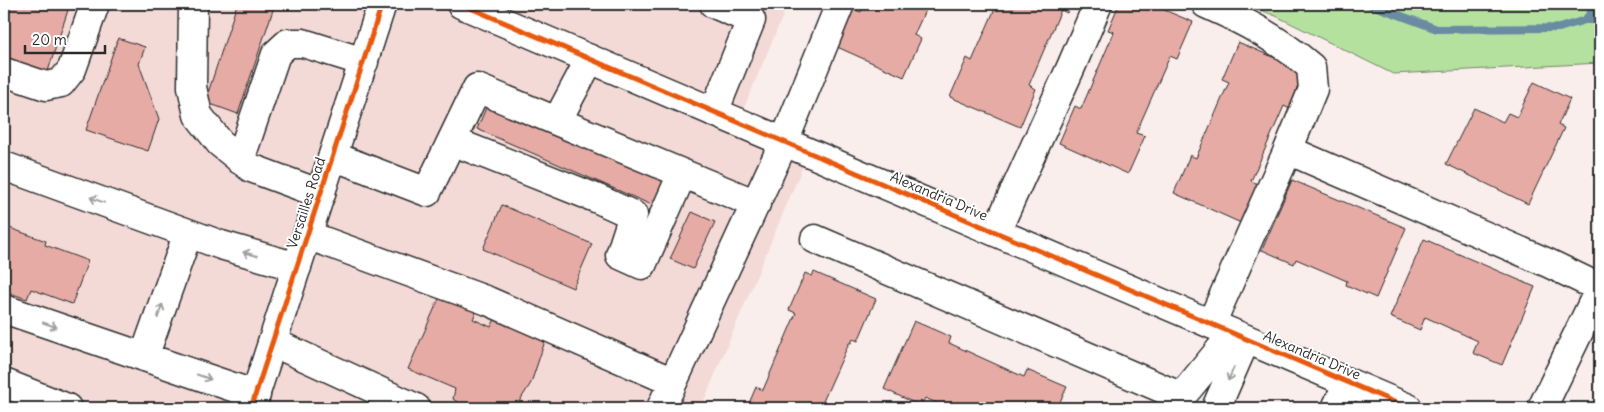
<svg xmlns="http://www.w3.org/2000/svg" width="1604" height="412" font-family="Delius,sans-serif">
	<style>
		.built { fill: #f4dad7 }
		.green { fill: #b5e19f; stroke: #708665 }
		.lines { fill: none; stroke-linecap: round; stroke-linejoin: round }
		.stream { stroke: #698ca2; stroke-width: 8 }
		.building { fill: #e6aba4; stroke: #2b2b2b }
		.minor-casing { stroke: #2b2b2b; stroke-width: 31 }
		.major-casing { stroke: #2b2b2b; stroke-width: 31 }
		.minor { stroke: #fff; stroke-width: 28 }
		.major { stroke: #fff; stroke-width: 28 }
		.cycleway-casing { stroke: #fff; stroke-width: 8 }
		.cycleway { stroke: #e8590c; stroke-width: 5 }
		.oneway { stroke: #a0a0a0 }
		.labels { text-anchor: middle; stroke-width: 4; stroke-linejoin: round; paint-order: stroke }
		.street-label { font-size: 14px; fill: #2b2b2b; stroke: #fff }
	</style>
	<rect width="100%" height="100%" fill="#faeeed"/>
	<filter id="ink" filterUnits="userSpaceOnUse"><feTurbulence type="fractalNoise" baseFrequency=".02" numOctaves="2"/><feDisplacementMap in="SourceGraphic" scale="10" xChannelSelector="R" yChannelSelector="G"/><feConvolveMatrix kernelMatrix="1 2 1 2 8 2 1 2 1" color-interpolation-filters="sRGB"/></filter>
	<g filter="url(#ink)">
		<path class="built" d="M4,4H788L738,122L809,152L701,408H4Z"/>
		<path class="green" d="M1245,4H1600V63L1393,74L1276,16Z"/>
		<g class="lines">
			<path class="stream" d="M1369,4L1437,29L1559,28L1585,20L1598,4
				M1585,20H1600"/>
		</g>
		<path class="building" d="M4,4H70L48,71L4,57Z
			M237,4H275L238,114L205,102Z
			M865,4H928L914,35L921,39L904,77L835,46L852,9L861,12Z
			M997,4H1071L1067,13L1061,10L1029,85L1036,89L1020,127L950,97L967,58L972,61Z
			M1119,4H1150L1193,22L1177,59L1170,56L1136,133L1145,136L1128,174L1059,143L1075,106L1081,109L1114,32L1108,30Z
			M118,38L145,47L139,64L159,119L148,151L86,130Z
			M1238,42L1307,72L1290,109L1284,106L1251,181L1258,184L1241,223L1174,193L1190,155L1196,158L1229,82L1222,79Z
			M1534,82L1570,99L1558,125L1564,128L1528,204L1446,164L1474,108L1503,122L1508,113L1517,117Z
			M489,101L673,180L661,209L477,129Z
			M1292,180L1406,228L1376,298L1346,285L1347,281L1296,259L1294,264L1262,250Z
			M502,205L592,244L573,288L483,249Z
			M692,212L715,222L693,269L670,259Z
			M4,226L46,241L45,245L88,261L72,304L31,289L27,299L4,291Z
			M1424,239L1535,287L1502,365L1473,353L1478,341L1425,317L1420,330L1390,317Z
			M814,272L876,299L858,341L853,339L851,343H849L821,406L826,408H747L756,387L763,390L796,313L789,310L805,273L812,276Z
			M440,296L476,312L473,319L491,327L496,317L545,341L531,383L515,408H500L489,404L485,408L465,407L453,399L455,389L408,369Z
			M914,321L951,337L949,343L1024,377L1027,370L1067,387L1057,408H948L925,398L921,406L884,389Z"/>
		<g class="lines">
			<defs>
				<path id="minor" d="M193,4L192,87L198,115L220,143L251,168L321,194
					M714,4L751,20L714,112
					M1206,4C1243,20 1280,40 1311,67L1313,89L1288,150
					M4,72L46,86L61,83L72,69L95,4
					M557,121L590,59
					M452,141L598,199L633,215L620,255L642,265L682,174
					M333,156L427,192L477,88L756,204
					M240,160L276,54L288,43H303L364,62
					M4,166L221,245L297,267
					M996,232L1071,67L1098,4
					M307,235L488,301L673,382
					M815,239L1182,397
					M4,309L256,395
					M1211,324L1288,150L1548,263L1600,288
					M272,342L416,408
					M144,357L188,233
					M4,383L67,408
					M661,408L784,142L840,4
					M1172,408L1233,334
					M1216,408L1246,339
					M1336,408L1348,383
					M1542,408L1600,288"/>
				<path id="major" d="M461,4L1408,408
					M251,408L382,4"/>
			</defs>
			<use href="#minor" class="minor-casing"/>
			<use href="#major" class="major-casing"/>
			<use href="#minor" class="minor"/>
			<use href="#major" class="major"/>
			<defs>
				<path id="cycleway" d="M461,4L1408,408
					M251,408L382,4"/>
			</defs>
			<use href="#cycleway" class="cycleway-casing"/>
			<use href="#cycleway" class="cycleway"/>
		</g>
		<defs><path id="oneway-shaft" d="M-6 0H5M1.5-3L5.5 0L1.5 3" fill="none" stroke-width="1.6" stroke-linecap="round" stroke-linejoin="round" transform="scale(1.25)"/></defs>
		<g class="oneway">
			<use href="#oneway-shaft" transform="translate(97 200) rotate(-159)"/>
			<use href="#oneway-shaft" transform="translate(250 254) rotate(-164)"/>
			<use href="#oneway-shaft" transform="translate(160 311) rotate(-71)"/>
			<use href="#oneway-shaft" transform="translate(50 325) rotate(19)"/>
			<use href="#oneway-shaft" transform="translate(1231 374) rotate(114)"/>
			<use href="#oneway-shaft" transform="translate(204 377) rotate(19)"/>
		</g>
	</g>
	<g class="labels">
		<g class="street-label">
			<text transform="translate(939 196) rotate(23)" y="5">Alexandria Drive</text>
			<text transform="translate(306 203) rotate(-72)" y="5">Versailles Road</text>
			<text transform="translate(1312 355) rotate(23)" y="5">Alexandria Drive</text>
		</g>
	</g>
	<rect width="1604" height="412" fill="none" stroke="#fff" stroke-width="20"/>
	<rect x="10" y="10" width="1584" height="392" fill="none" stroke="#2b2b2b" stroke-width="2" filter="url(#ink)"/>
	<path d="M25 45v8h80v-8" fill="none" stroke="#2b2b2b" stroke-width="2.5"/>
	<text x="32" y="45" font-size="15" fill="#2b2b2b" stroke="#ffffff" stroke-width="4" paint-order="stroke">20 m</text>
</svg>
